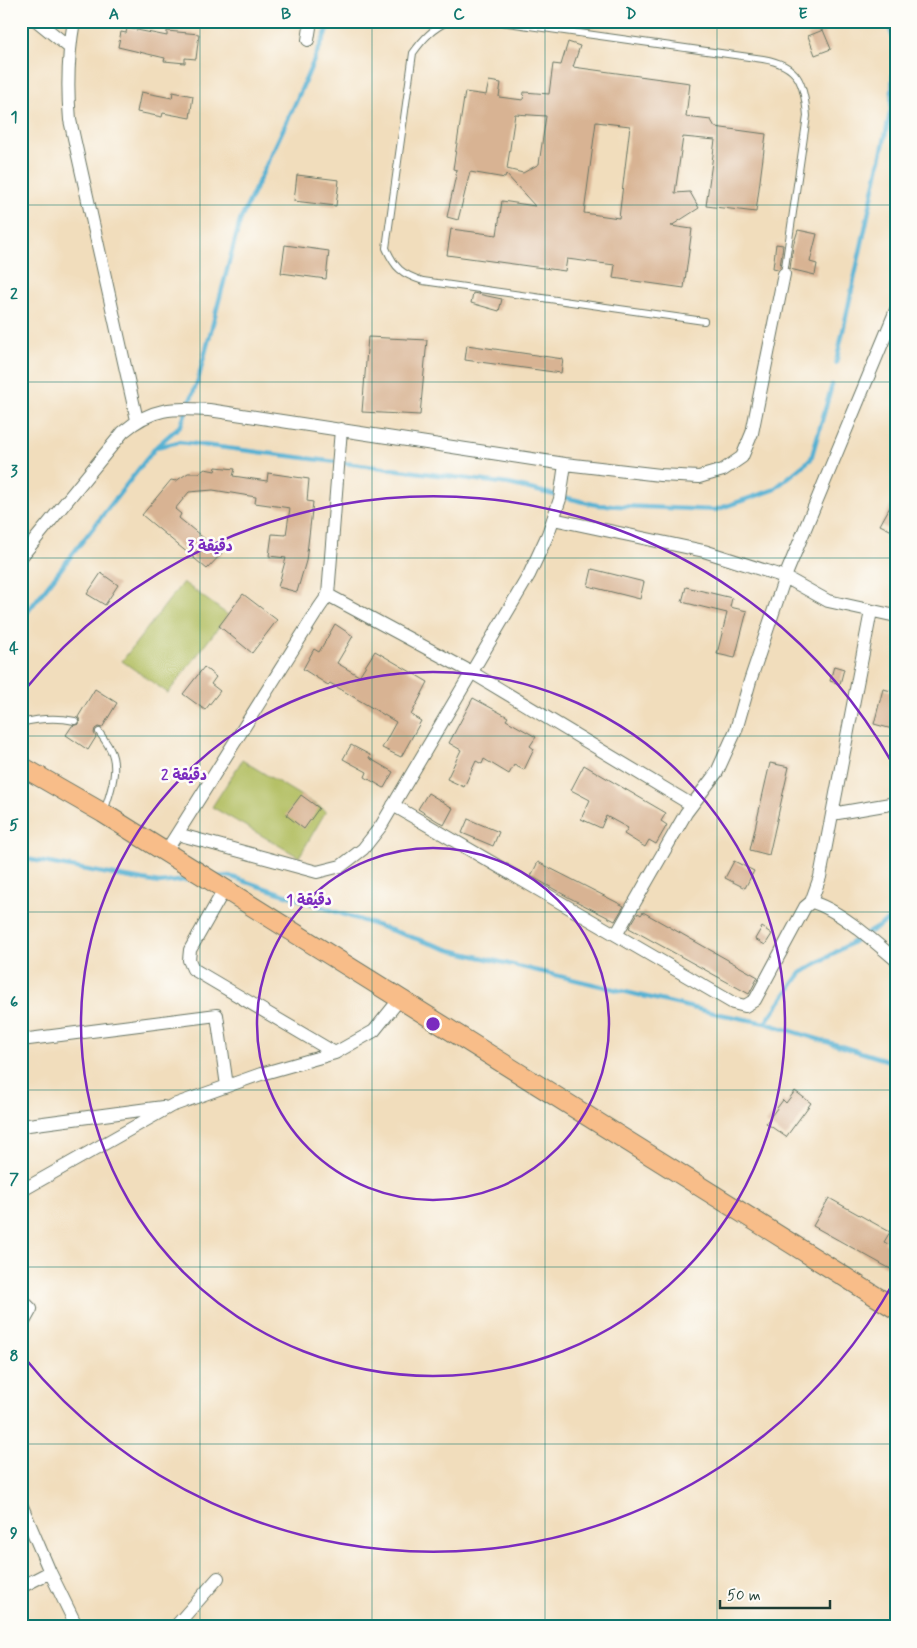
<svg xmlns="http://www.w3.org/2000/svg" width="917" height="1648" font-family="Mynerve,'Playpen Sans Arabic',sans-serif">
	<style>
		.green { fill: #b1bd5f; stroke: #687d4a }
		.lines { fill: none; stroke-linecap: round; stroke-linejoin: round }
		.stream { stroke: #55b0d2; stroke-width: 4.5 }
		.building { fill: #d8b393; fill-rule: evenodd }
		.service-casing { stroke: #687564; stroke-width: 8 }
		.minor-casing { stroke: #687564; stroke-width: 14 }
		.primary-casing { stroke: #687564; stroke-width: 21 }
		.service { stroke: #fff; stroke-width: 6 }
		.minor { stroke: #fff; stroke-width: 12 }
		.primary { stroke: #f8bd89; stroke-width: 19 }
		.grid { fill: none; stroke: #0f766e; stroke-width: 1; stroke-opacity: 0.55 }
		.ring { fill: none; stroke: #7b2cbf; stroke-width: 2.5 }
		.centre { fill: #7b2cbf; stroke: #fdfcf7; stroke-width: 2.5 }
		.ring-label { font-size: 15px; text-anchor: middle; font-weight: bold; fill: #7b2cbf; stroke: #fdfcf7; stroke-width: 5; stroke-linejoin: round; paint-order: stroke }
		.neatline { fill: none; stroke: #0f766e; stroke-width: 2 }
		.grid-label { font-size: 16px; text-anchor: middle; font-weight: bold; fill: #0f766e }
	</style>
	<rect width="100%" height="100%" fill="#fdfcf7"/>
	<filter id="ink" filterUnits="userSpaceOnUse"><feTurbulence type="fractalNoise" baseFrequency=".02" numOctaves="2"/><feDisplacementMap in="SourceGraphic" scale="10" xChannelSelector="R" yChannelSelector="G"/><feConvolveMatrix kernelMatrix="1 2 1 2 8 2 1 2 1" color-interpolation-filters="sRGB"/></filter>
	<filter id="wash" filterUnits="userSpaceOnUse"><feTurbulence type="fractalNoise" baseFrequency=".0096" numOctaves="4" result="noise"/><feDisplacementMap in="SourceGraphic" scale="20" xChannelSelector="R" yChannelSelector="G"/><feGaussianBlur stdDeviation="1.12" result="paint"/><feColorMatrix in="noise" values="0 0 0 0 0 0 0 0 0 0 0 0 0 0 0 0 0 1.4 0 .05"/><feComposite in="paint" operator="in"/></filter>
	<g filter="url(#wash)">
		<rect width="100%" height="100%" fill="#f1ddbc"/>
		<path class="green" d="M183,582L228,615L168,693L122,661Z
			M242,760L326,811L299,857L212,807Z"/>
		<g class="lines">
			<path class="stream" d="M836,363L891,109L895,43L887,21
				M157,446L181,425L198,380L240,221L295,104L331,21
				M21,620L156,447L179,442L509,484L597,505L715,510L773,490L811,459L832,385
				M21,858L159,883L196,879
				M216,877L229,876L450,950L714,1013L765,1023L896,1063
				M765,1023L801,973L896,916"/>
		</g>
		<g id="blocks">
			<path class="building" d="M127,28L167,36V31L199,34L196,59L185,58V63L164,61L165,58L118,47L121,32L126,33Z
				M823,30L831,49L815,55L808,36Z
				M568,42L580,46L573,67L690,83L686,117L711,120L715,127L766,134L756,212L706,206L715,140L683,137L675,193L690,192L699,208L671,226L692,229L684,288L613,278L615,265L567,259L565,271L447,255L451,229L497,235L502,201L535,206L506,174L505,178L470,172L458,220L447,217L457,170L453,169L465,92L486,95L489,81L501,83L499,97L523,100L524,92L549,94L553,64L561,65ZM515,114L546,116L539,164L523,173L507,169ZM596,122L630,126L619,218L584,213Z
				M141,92L172,98L173,92L193,96L190,118L163,113L162,117L137,112Z
				M297,175L339,180L336,206L294,201Z
				M798,230L817,234L810,262L817,264L815,275L790,269L793,246Z
				M776,244L783,245L780,267L778,269L773,268Z
				M285,245L329,251L326,279L281,273Z
				M473,293L502,299L499,311L471,303Z
				M368,337L427,340L420,415L362,412Z
				M467,345L563,359L561,373L465,360Z
				M216,467L235,469L233,476L267,481L268,473L309,479L307,501L313,502L306,561L297,592L278,587L286,558L269,556L272,534L286,535L290,508L255,503L256,497L213,490L189,492L175,509L181,514L179,518L222,553L207,569L142,515L171,480L176,481L188,473H199L205,469L215,471Z
				M896,496V533L880,525Z
				M592,569L644,582L640,599L588,586Z
				M101,573L118,585L105,605L87,594Z
				M686,587L732,598L730,607L747,611L735,658L717,654L727,613L682,602Z
				M243,594L277,620L252,653L219,626Z
				M335,624L353,636L337,663L359,676L375,651L428,682L411,715L421,721L401,757L382,748L396,722L330,683L328,685L303,669L314,649L319,652Z
				M834,666L844,669L840,684L830,681Z
				M204,667L216,677L211,684L220,691L205,710L183,694Z
				M95,689L117,703L102,728L98,727L95,729L94,733L96,737L88,750L66,735L72,726L79,724L80,720L78,717Z
				M883,689L896,692V730L874,724Z
				M473,698L508,717L506,720L536,737L530,746L534,749L524,770L514,765L509,774L484,759L482,764L476,761L464,787L447,779L461,750L449,743Z
				M351,745L370,755L369,758L393,772L384,788L365,777L367,772L343,759Z
				M770,763L789,767L769,855L750,850Z
				M584,765L666,813L661,821L667,825L656,844L649,840L645,847L624,834L628,828L606,816L601,828L581,819L590,800L571,790Z
				M428,793L453,808L444,825L418,809Z
				M301,795L319,808L304,829L286,815Z
				M468,819L499,832L493,846L462,833Z
				M734,861L754,871L745,888L725,878Z
				M538,862L624,906L615,921L568,897L531,876Z
				M643,912L758,977L749,994L629,928L638,913L641,915Z
				M762,927L772,934L765,945L755,939Z
				M795,1091L811,1103L786,1137L766,1123L783,1100L786,1103Z
				M829,1198L890,1232L884,1242L896,1248V1272L813,1226Z"/>
		</g>
	</g>
	<g filter="url(#ink)">
		<use href="#blocks" fill-opacity="0" stroke="#687564" stroke-width="1"/>
		<g class="lines">
			<defs>
				<path id="service" d="M449,21C433,28 423,39 413,53L386,248C395,268 401,274 423,281L704,321
					M494,21L763,59C799,65 804,83 807,116L784,274
					M21,723C40,718 56,717 75,721
					M99,732C103,738 107,743 110,749C120,768 110,793 104,812"/>
				<path id="minor" d="M37,21L69,47
					M74,21C68,54 67,87 70,120L137,420
					M308,40L311,21
					M553,519L704,551L785,577L828,601L896,616
					M21,557L123,432C152,407 173,408 209,410L565,464L660,475L699,477L723,470L742,457L752,433L784,274
					M328,595L471,672L692,805
					M393,805L733,1003L745,1006L755,1000L805,907L811,902L820,877L871,611
					M832,814L896,803
					M177,834L317,872L341,866L363,849L381,826L529,575L548,534L560,499L565,464
					M165,853L319,608L328,595L341,429
					M224,890L190,950L189,960L193,969L335,1053
					M811,902C837,908 875,942 896,960
					M616,935L686,813L717,772L736,730L750,681L785,577L896,310
					M21,1040L217,1015L227,1086
					M21,1126L163,1107
					M21,1191L171,1106L261,1074L335,1053L374,1031L399,1000
					M21,1299L31,1309L21,1327
					M21,1504L50,1572L77,1627
					M21,1587L50,1572
					M175,1627L218,1578"/>
				<path id="primary" d="M21,766L103,813L896,1309"/>
			</defs>
			<use href="#service" class="service-casing"/>
			<use href="#minor" class="minor-casing"/>
			<use href="#primary" class="primary-casing"/>
			<use href="#service" class="service"/>
			<use href="#minor" class="minor"/>
			<use href="#primary" class="primary"/>
		</g>
	</g>
	<path class="grid" d="M200,21V1627M372,21V1627M545,21V1627M717,21V1627M21,205H896M21,382H896M21,558H896M21,736H896M21,912H896M21,1090H896M21,1267H896M21,1444H896"/>
	<g class="ring">
		<circle cx="433" cy="1024" r="176"/>
		<circle cx="433" cy="1024" r="352"/>
		<path d="M895 1280A528 528 0 0 1 23 1356M23 692A528 528 0 0 1 895 768"/>
	</g>
	<circle cx="433" cy="1024" r="8" class="centre"/>
	<g class="ring-label">
		<text x="210" y="551">3 دقيقة</text>
		<text x="184" y="780">2 دقيقة</text>
		<text x="309" y="905">1 دقيقة</text>
	</g>
	<rect width="917" height="1648" fill="none" stroke="#fdfcf7" stroke-width="55"/>
	<path d="M720 1600v8h110v-8" fill="none" stroke="#1f3d34" stroke-width="2.5"/>
	<text x="727" y="1600" font-size="15" fill="#1f3d34" stroke="#fdfcf7" stroke-width="4" paint-order="stroke">50 m</text>
	<rect x="28" y="28" width="862" height="1592" class="neatline"/>
	<g class="grid-label">
		<text x="114" y="19">A</text>
		<text x="286" y="19">B</text>
		<text x="459" y="19">C</text>
		<text x="631" y="19">D</text>
		<text x="803" y="19">E</text>
		<text x="14" y="122">1</text>
		<text x="14" y="299">2</text>
		<text x="14" y="476">3</text>
		<text x="14" y="653">4</text>
		<text x="14" y="830">5</text>
		<text x="14" y="1007">6</text>
		<text x="14" y="1184">7</text>
		<text x="14" y="1361">8</text>
		<text x="14" y="1538">9</text>
	</g>
</svg>
